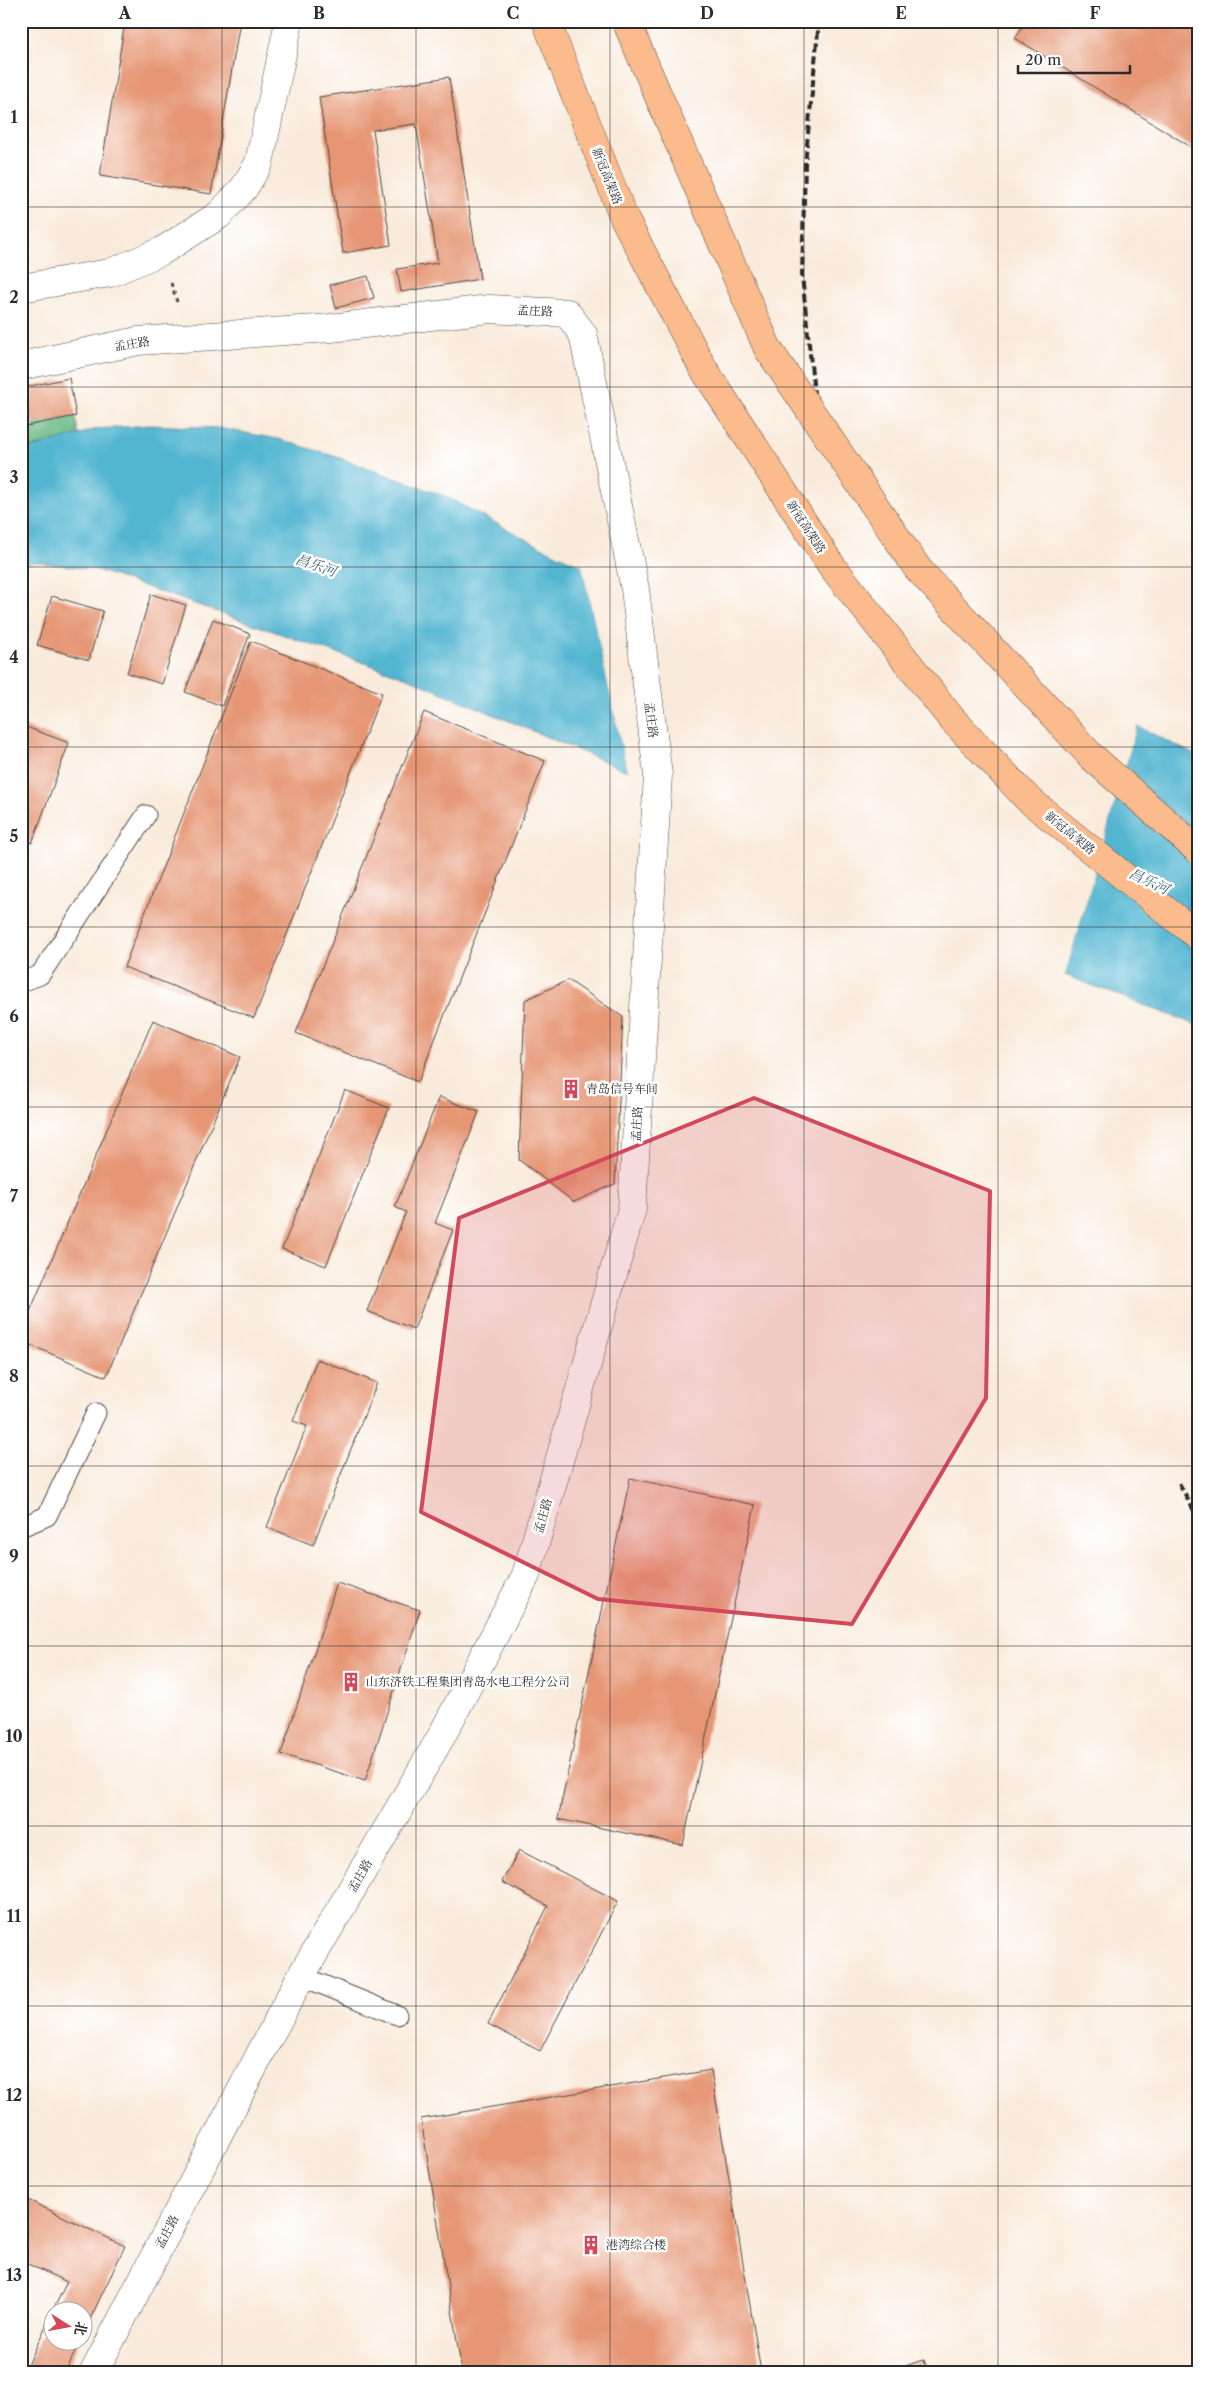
<svg xmlns="http://www.w3.org/2000/svg" width="1220" height="2393" font-family="'Libre Caslon Text','Noto Serif SC',serif">
	<style>
		.forest { fill: #6bb984; stroke: #4b7258 }
		.water { fill: #52b6d1; stroke: #3e707e }
		.pier { fill: #f9ebdb }
		.building { fill: #e69674 }
		.lines { fill: none; stroke-linecap: round; stroke-linejoin: round }
		.service-casing { stroke: #4a4845; stroke-width: 21 }
		.minor-casing { stroke: #4a4845; stroke-width: 29 }
		.path { stroke: #4a4845; stroke-width: 3; stroke-dasharray: 4 4; stroke-linecap: butt }
		.service { stroke: #fff; stroke-width: 19 }
		.minor { stroke: #fff; stroke-width: 28 }
		.rail { stroke: #2b2b2b; stroke-width: 4; stroke-dasharray: 8 4; stroke-linecap: butt }
		.trunk-bridge-casing { stroke: #4a4845; stroke-width: 29; stroke-linecap: butt }
		.trunk-bridge { stroke: #fbbb8c; stroke-width: 28 }
		.marked { fill: #d1495b; fill-opacity: 0.2; stroke: #d1495b; stroke-width: 4; stroke-linejoin: round }
		.grid { fill: none; stroke: #2b2b2b; stroke-width: 1; stroke-opacity: 0.55 }
		.labels { text-anchor: middle; stroke-width: 5; stroke-linejoin: round; paint-order: stroke }
		.street-label { font-size: 12px; fill: #2b2b2b; stroke: #fff }
		.poi-label { font-size: 12px; fill: #2b2b2b; stroke: #fff; text-anchor: start }
		.water-label { font-size: 14px; font-style: italic; fill: #3b636d; stroke: #fff }
		.neatline { fill: none; stroke: #2b2b2b; stroke-width: 2 }
		.grid-label { font-size: 16px; text-anchor: middle; font-weight: bold; fill: #2b2b2b }
	</style>
	<rect width="100%" height="100%" fill="#fff"/>
	<filter id="ink" filterUnits="userSpaceOnUse"><feTurbulence type="fractalNoise" baseFrequency=".02" numOctaves="2"/><feDisplacementMap in="SourceGraphic" scale="10" xChannelSelector="R" yChannelSelector="G"/><feConvolveMatrix kernelMatrix="1 2 1 2 8 2 1 2 1" color-interpolation-filters="sRGB"/></filter>
	<filter id="wash" filterUnits="userSpaceOnUse"><feTurbulence type="fractalNoise" baseFrequency=".0096" numOctaves="4" result="noise"/><feDisplacementMap in="SourceGraphic" scale="20" xChannelSelector="R" yChannelSelector="G"/><feGaussianBlur stdDeviation="1.12" result="paint"/><feColorMatrix in="noise" values="0 0 0 0 0 0 0 0 0 0 0 0 0 0 0 0 0 1.4 0 .05"/><feComposite in="paint" operator="in"/></filter>
	<g filter="url(#wash)">
		<rect width="100%" height="100%" fill="#f9ebdb"/>
		<path class="forest" d="M76,416L78,435L21,451V427Z"/>
		<path class="water" d="M150,425L218,428L278,439L337,457L447,497L537,545L582,566L627,771L405,677L97,570L37,562L21,564V451L97,429Z
			M1137,726L1199,757V1026L1065,975Z"/>
		<path class="pier" d="M582,566H585L629,772L627,771Z
			M1135,726H1137L1065,975L1062,974Z"/>
		<g id="blocks">
			<path class="building" d="M125,21H240L211,194L100,176Z
				M1026,21H1199V152L1015,38Z
				M449,77L480,279L401,292L397,269L438,263L416,124L373,130L391,245L343,253L319,97Z
				M368,276L374,298L336,308L330,285Z
				M69,378L76,416L21,427V388Z
				M151,594L186,605L162,684L127,673Z
				M52,596L103,611L89,660L37,645Z
				M213,619L250,634L222,706L185,692Z
				M251,641L382,693L254,1018L124,967Z
				M424,712L545,761L418,1082L296,1033Z
				M21,725L69,743L32,843L21,839Z
				M568,980L623,1017L615,1184L574,1202L519,1160L525,1000Z
				M153,1020L240,1057L106,1377L21,1341V1333Z
				M345,1090L389,1108L326,1266L282,1249Z
				M439,1097L479,1112L435,1223L453,1230L414,1329L367,1311L406,1212L395,1207Z
				M317,1359L377,1383L313,1545L267,1527L307,1426L293,1421Z
				M630,1478L755,1505L683,1845L558,1819Z
				M337,1583L420,1610L365,1781L281,1754Z
				M519,1850L618,1901L540,2051L488,2024L548,1906L502,1882Z
				M711,2070L761,2372H462L421,2119Z
				M26,2199L125,2246L82,2336V2310H53L67,2282L21,2261V2209Z
				M52,2312V2340H80L66,2372H25Z
				M924,2360L927,2372H889V2371Z"/>
		</g>
	</g>
	<g filter="url(#ink)">
		<use href="#blocks" fill-opacity="0" stroke="#4a4845" stroke-width="1"/>
		<g class="lines">
			<defs>
				<path id="service" d="M21,982L40,975L146,815
					M21,1527L47,1516L96,1413
					M301,1976L397,2015"/>
				<path id="minor" d="M21,288L110,273L162,251L219,215L244,188L259,163L289,21
					M21,366L138,341L331,328L489,309L567,313L583,334L635,589L658,775L632,1209L526,1575L441,1737L301,1976L94,2372"/>
			</defs>
			<use href="#service" class="service-casing"/>
			<use href="#minor" class="minor-casing"/>
			<path class="path" d="M171,283L178,305"/>
			<use href="#service" class="service"/>
			<use href="#minor" class="minor"/>
			<path class="rail" d="M818,433L802,275L805,164L819,21
				M1179,1483L1199,1520"/>
			<defs>
				<path id="trunk-bridge" d="M546,21L624,218L703,368L831,565L951,718L1028,799L1199,937
					M626,21L768,349L918,569L1092,757L1199,851"/>
			</defs>
			<use href="#trunk-bridge" class="trunk-bridge-casing"/>
			<use href="#trunk-bridge" class="trunk-bridge"/>
		</g>
	</g>
	<path class="marked" d="M754,1098L990,1191L986,1398L852,1624L598,1599L421,1512L459,1218Z"/>
	<path class="grid" d="M222,21V2372M416,21V2372M610,21V2372M804,21V2372M998,21V2372M21,207H1199M21,387H1199M21,567H1199M21,747H1199M21,927H1199M21,1107H1199M21,1286H1199M21,1466H1199M21,1646H1199M21,1826H1199M21,2006H1199M21,2186H1199"/>
	<defs>
		<symbol id="building-bare" viewBox="-9 -9 18 18"><path d="M-4-6H4V6H1V3H-1V6H-4ZM-2.5-4.3h1.7v1.8h-1.7ZM.8-4.3h1.7v1.8H.8ZM-2.5-1h1.7V.8h-1.7ZM.8-1h1.7V.8H.8Z" fill="#d1495b" stroke="#fff" stroke-width="2.5" paint-order="stroke"/></symbol>
	</defs>
	<g fill-rule="evenodd">
		<use href="#building-bare" x="557" y="1075" width="28" height="28"/>
		<use href="#building-bare" x="337" y="1668" width="28" height="28"/>
		<use href="#building-bare" x="577" y="2231" width="28" height="28"/>
	</g>
	<g class="labels">
		<g class="street-label">
			<text transform="translate(607 176) rotate(68)" y="4">新冠高架路</text>
			<text transform="translate(535 311) rotate(3)" y="4">孟庄路</text>
			<text transform="translate(132 344) rotate(-9)" y="4">孟庄路</text>
			<text transform="translate(806 527) rotate(57)" y="4">新冠高架路</text>
			<text transform="translate(651 720) rotate(83)" y="4">孟庄路</text>
			<text transform="translate(1070 833) rotate(39)" y="4">新冠高架路</text>
			<text transform="translate(637 1124) rotate(-87)" y="4">孟庄路</text>
			<text transform="translate(543 1516) rotate(-74)" y="4">孟庄路</text>
			<text transform="translate(360 1876) rotate(-60)" y="4">孟庄路</text>
			<text transform="translate(167 2232) rotate(-62)" y="4">孟庄路</text>
		</g>
		<g class="poi-label">
			<text x="586" y="1093">青岛信号车间</text>
			<text x="366" y="1686">山东济铁工程集团青岛水电工程分公司</text>
			<text x="606" y="2249">港湾综合楼</text>
		</g>
		<g class="water-label">
			<text transform="translate(316 565) rotate(19)" y="5">昌乐河</text>
			<text transform="translate(1149 881) rotate(25)" y="5">昌乐河</text>
		</g>
	</g>
	<rect width="1220" height="2393" fill="none" stroke="#fff" stroke-width="55"/>
	<g transform="translate(68 2326) rotate(101)"><circle r="24" fill="#ffffff" stroke="#aaaaaa"/>
	<path d="M0-4L9 19L0 12L-9 19Z" fill="#d1495b"/>
	<text y="-8" font-size="14" font-weight="bold" text-anchor="middle" fill="#2b2b2b">北</text>
	</g>
	<path d="M1018 65v8h112v-8" fill="none" stroke="#2b2b2b" stroke-width="2.5"/>
	<text x="1025" y="65" font-size="15" fill="#2b2b2b" stroke="#ffffff" stroke-width="4" paint-order="stroke">20 m</text>
	<rect x="28" y="28" width="1164" height="2338" class="neatline"/>
	<g class="grid-label">
		<text x="125" y="19">A</text>
		<text x="319" y="19">B</text>
		<text x="513" y="19">C</text>
		<text x="707" y="19">D</text>
		<text x="901" y="19">E</text>
		<text x="1095" y="19">F</text>
		<text x="14" y="123">1</text>
		<text x="14" y="303">2</text>
		<text x="14" y="483">3</text>
		<text x="14" y="663">4</text>
		<text x="14" y="842">5</text>
		<text x="14" y="1022">6</text>
		<text x="14" y="1202">7</text>
		<text x="14" y="1382">8</text>
		<text x="14" y="1562">9</text>
		<text x="14" y="1742">10</text>
		<text x="14" y="1922">11</text>
		<text x="14" y="2101">12</text>
		<text x="14" y="2281">13</text>
	</g>
</svg>
